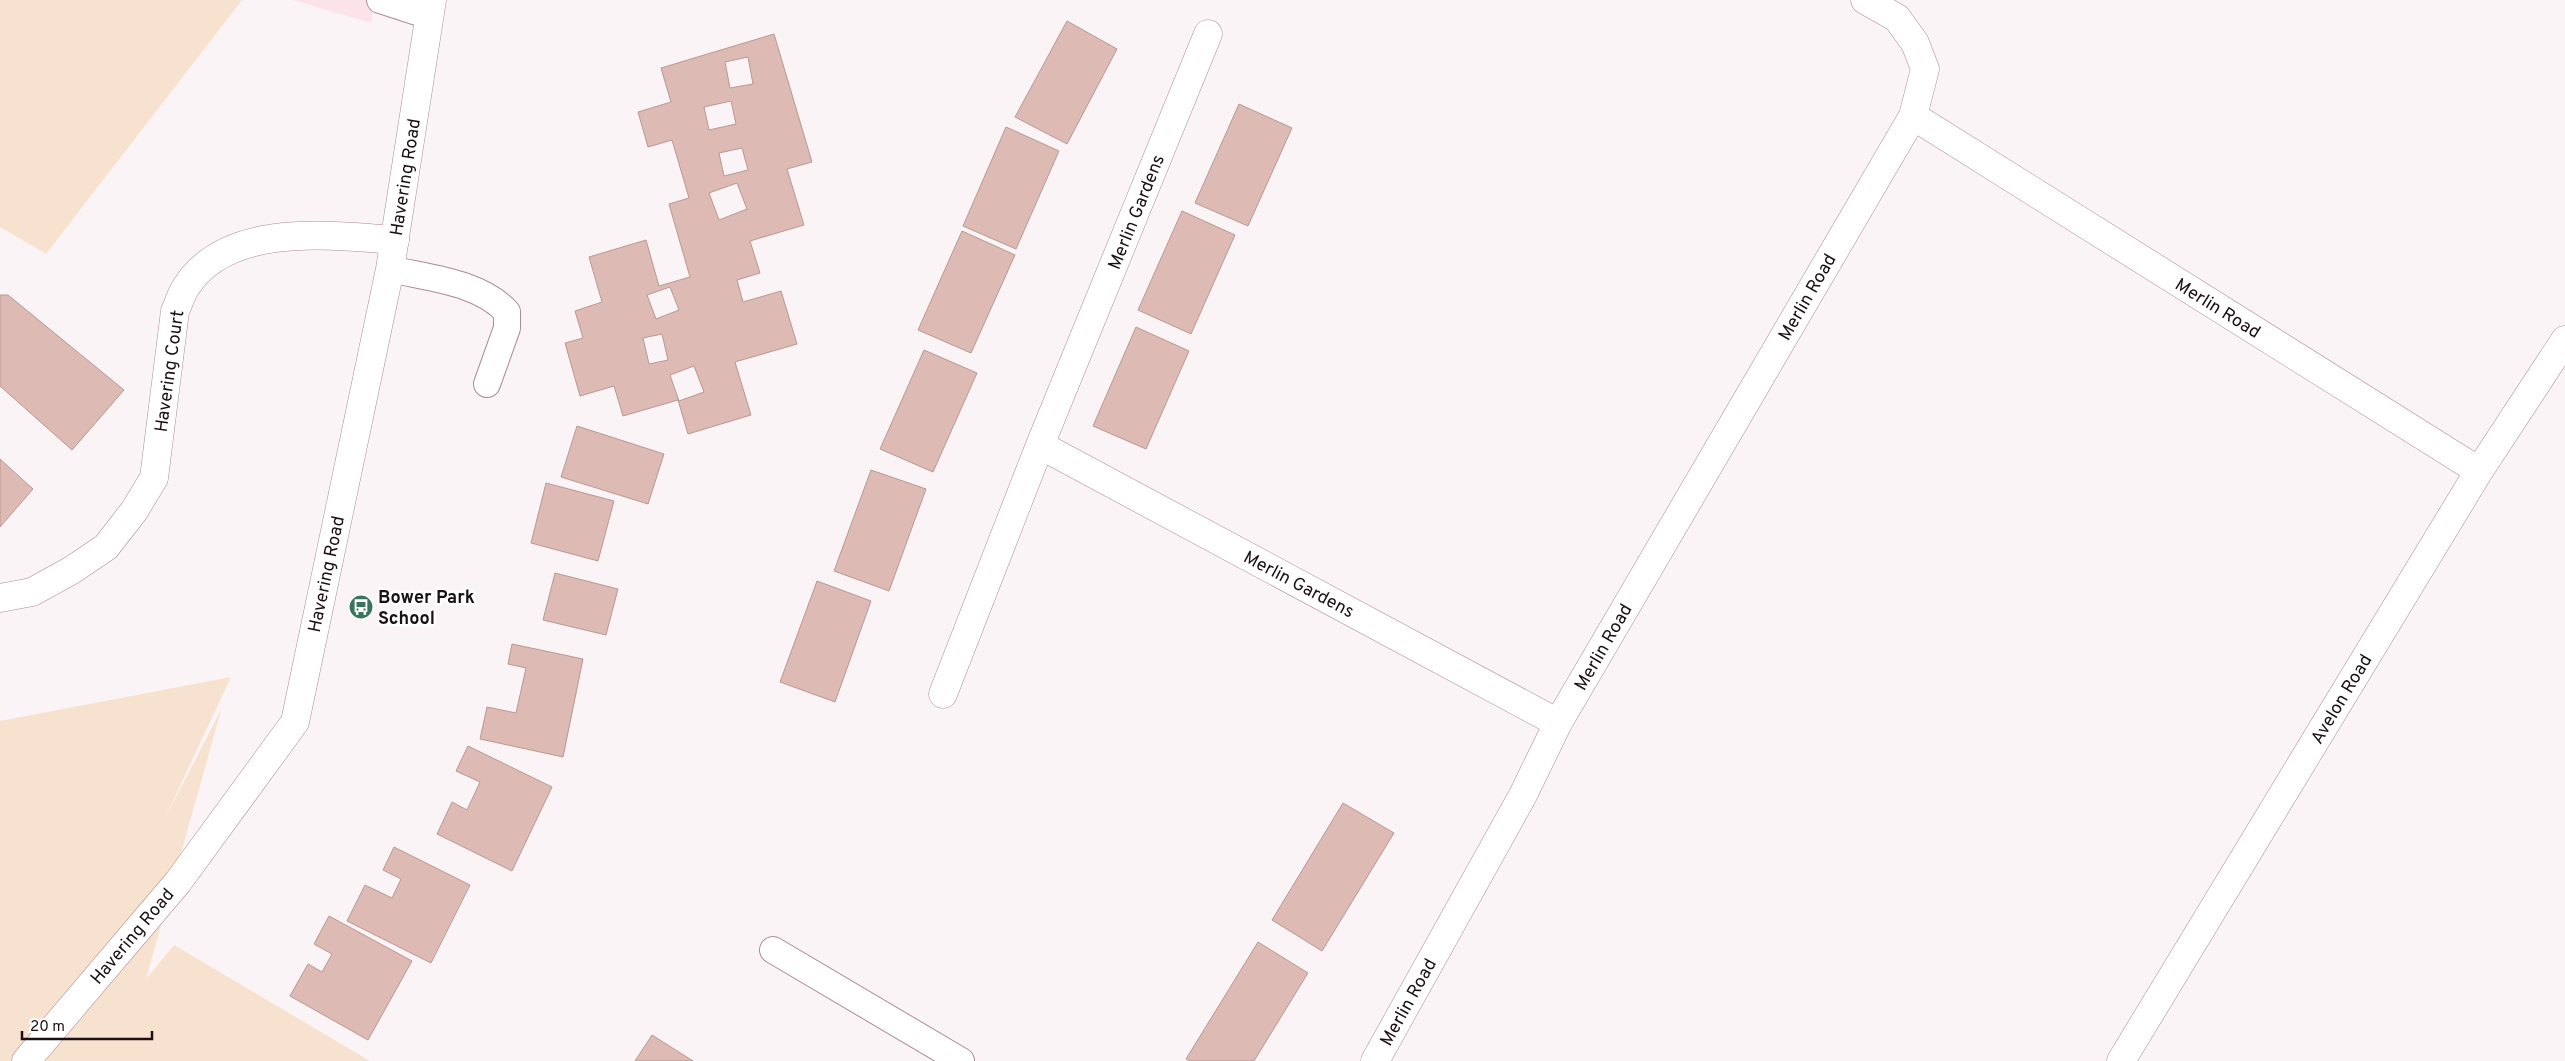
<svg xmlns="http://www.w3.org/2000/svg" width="2565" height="1061" font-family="Overpass,sans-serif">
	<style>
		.built { fill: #fce2e9 }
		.green { fill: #f7e2cf }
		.building { fill: #ddbab3; stroke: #b99891; fill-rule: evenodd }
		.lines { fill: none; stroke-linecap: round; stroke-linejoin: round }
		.lane-casing { stroke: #ab8b94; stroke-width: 28 }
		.street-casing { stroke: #ab8b94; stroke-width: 29 }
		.secondary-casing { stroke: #ab8b94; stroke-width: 29 }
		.lane { stroke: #fff; stroke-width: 26 }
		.street { stroke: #fff; stroke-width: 28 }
		.secondary { stroke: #fff; stroke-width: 28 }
		.labels { text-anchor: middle; stroke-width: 5; stroke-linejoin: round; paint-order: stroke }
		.street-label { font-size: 18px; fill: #1c1014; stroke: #fff }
		.poi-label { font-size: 18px; font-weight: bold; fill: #1c1014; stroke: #fff; text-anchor: start }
	</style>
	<rect width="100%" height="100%" fill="#fbf4f6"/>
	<path class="built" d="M293,0H375L371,23Z"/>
	<path class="green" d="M0,0H242L46,254L0,227Z
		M231,677L165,818L221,710L146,979L174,945L370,1061H0V721Z"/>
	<path class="building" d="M1067,21L1117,49L1067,144L1015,117Z
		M774,34L812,162L787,169L804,225L750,241L760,273L737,280L743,302L781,291L797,344L735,362L751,415L688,434L678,400L623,416L614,386L580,396L565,343L583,338L575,311L602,302L589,257L646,240L659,286L690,277L669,204L689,198L672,140L648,147L638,112L671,102L661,68ZM748,57L753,84L730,88L725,62ZM731,101L736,124L709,130L704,107ZM742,148L748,170L724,176L719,153ZM737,183L747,209L719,220L709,193ZM670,287L679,310L656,319L647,295ZM662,334L668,360L649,364L643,338ZM694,366L704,392L679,401L670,375Z
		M1239,104L1292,128L1248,226L1195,203Z
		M1006,127L1059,151L1016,249L963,226Z
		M1182,211L1235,235L1191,334L1138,310Z
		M962,231L1015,255L971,353L918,330Z
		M0,295H8L124,390L72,450L0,386Z
		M1136,327L1189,351L1146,449L1093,426Z
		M924,350L977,373L933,472L880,449Z
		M577,426L664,454L648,504L561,477Z
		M0,459L33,489L0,527Z
		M871,470L926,489L889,591L834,571Z
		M546,483L614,501L598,561L531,543Z
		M555,573L618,589L606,635L543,620Z
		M817,581L871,601L835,702L780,682Z
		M512,644L583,659L563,757L480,739L487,707L516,713L526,668L508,664Z
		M468,746L552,787L512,871L437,834L452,802L467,810L480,782L456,771Z
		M1343,803L1394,833L1322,951L1272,920Z
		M394,847L470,885L431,963L347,921L365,885L392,898L401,879L383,870Z
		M329,916L412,961L368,1040L290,996L308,964L322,972L332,954L314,944Z
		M1258,942L1308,973L1254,1061H1190L1186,1059Z
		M652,1035L693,1061H635Z"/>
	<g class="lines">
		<defs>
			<path id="lane" d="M380,0L429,16
				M390,269C428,278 480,282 507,312V328L487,384
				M773,950L961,1061"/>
			<path id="street" d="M1913,116L2479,471
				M1040,445L1558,723
				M0,598L32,592L72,570L106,547L134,511L154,478L175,311C179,303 181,294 186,287C227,222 330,235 395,240
				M943,694L1040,445L1208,34
				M1375,1061L1523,795L1558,723L1913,116L1925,69L1915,43L1897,18L1865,0
				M2121,1061L2479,471L2565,340"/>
			<path id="secondary" d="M26,1061L178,882L295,722L390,269L432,0"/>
		</defs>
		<use href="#lane" class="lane-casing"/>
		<use href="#street" class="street-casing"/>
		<use href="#secondary" class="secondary-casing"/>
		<use href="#lane" class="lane"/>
		<use href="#street" class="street"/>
		<use href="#secondary" class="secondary"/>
	</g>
	<defs>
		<symbol id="bus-disc" viewBox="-11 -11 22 22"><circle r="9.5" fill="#3a745d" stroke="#fff"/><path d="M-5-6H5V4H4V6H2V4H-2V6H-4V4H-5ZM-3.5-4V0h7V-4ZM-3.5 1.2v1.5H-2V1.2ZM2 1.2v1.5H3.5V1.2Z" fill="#fff"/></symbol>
	</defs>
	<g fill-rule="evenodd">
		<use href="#bus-disc" x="347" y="593" width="28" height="28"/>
	</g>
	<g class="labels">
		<g class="street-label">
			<text transform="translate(405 177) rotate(-81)" y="6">Havering Road</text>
			<text transform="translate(1136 212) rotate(-68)" y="6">Merlin Gardens</text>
			<text transform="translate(1807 297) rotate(-60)" y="6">Merlin Road</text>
			<text transform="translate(2218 308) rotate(32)" y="6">Merlin Road</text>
			<text transform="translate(169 371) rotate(-82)" y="6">Havering Court</text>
			<text transform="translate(326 574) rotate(-78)" y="6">Havering Road</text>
			<text transform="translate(1299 584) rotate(28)" y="6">Merlin Gardens</text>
			<text transform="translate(1603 647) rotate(-60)" y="6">Merlin Road</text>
			<text transform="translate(2341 699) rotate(-59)" y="6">Avelon Road</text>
			<text transform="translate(132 936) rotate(-50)" y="6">Havering Road</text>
			<text transform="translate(1408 1002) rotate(-61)" y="6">Merlin Road</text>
		</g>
		<g class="poi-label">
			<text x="378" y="603">Bower Park<tspan x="378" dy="21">School</tspan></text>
		</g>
	</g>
	<path d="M22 1031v8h130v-8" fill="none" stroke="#1c1014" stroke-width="2.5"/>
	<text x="30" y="1031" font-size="15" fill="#1c1014" stroke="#ffffff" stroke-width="4" paint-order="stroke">20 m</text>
</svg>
